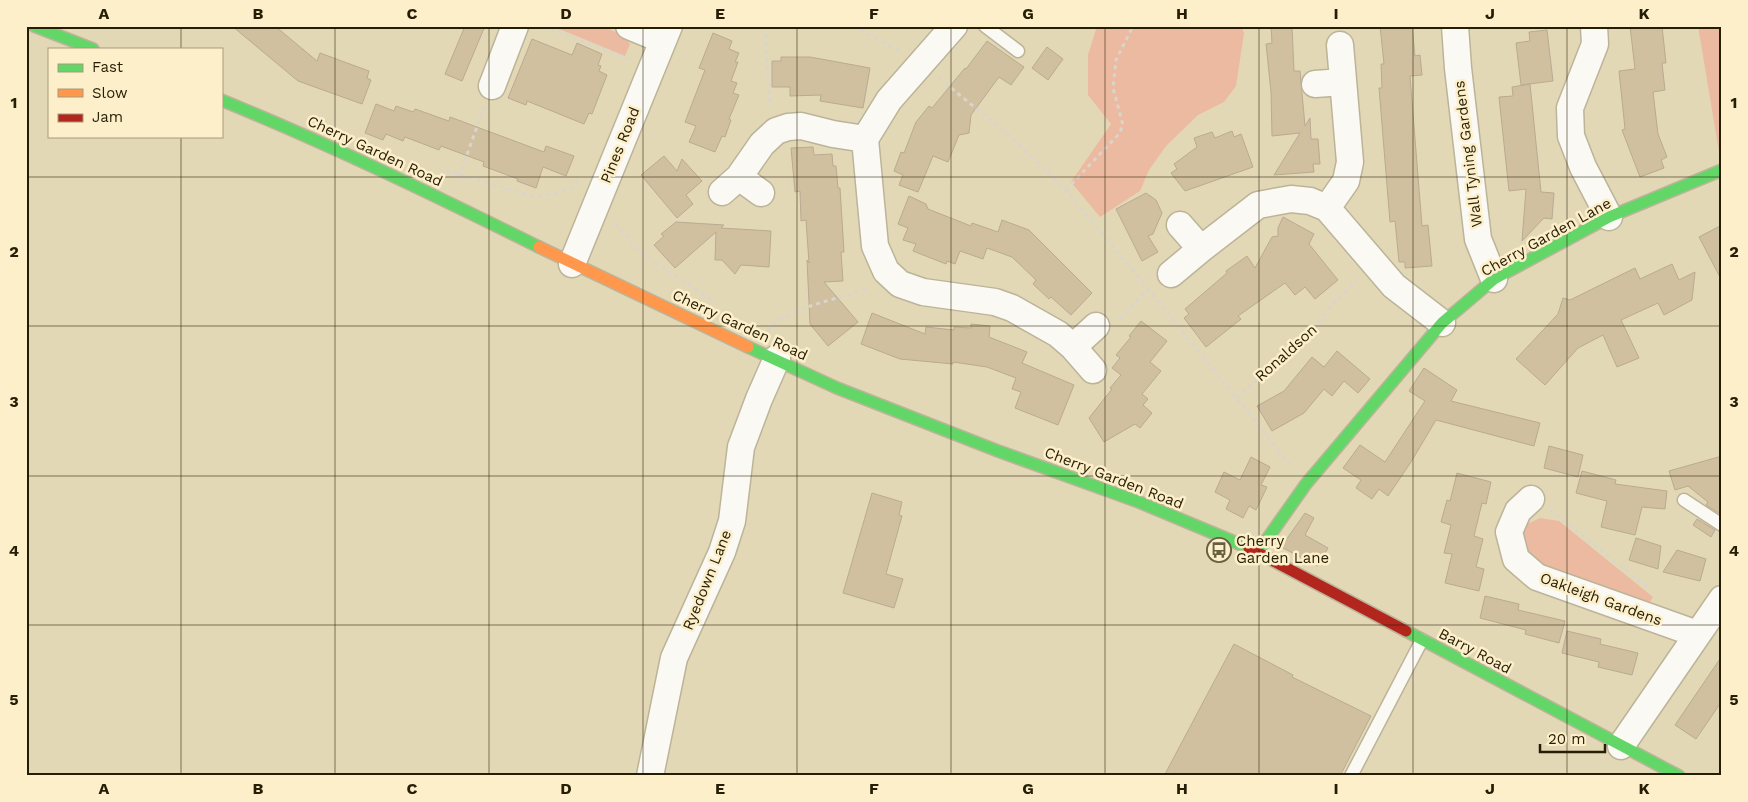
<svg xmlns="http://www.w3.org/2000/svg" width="1748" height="802" font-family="'Work Sans',sans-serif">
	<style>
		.green { fill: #ecb9a1 }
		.building { fill: #d1c09f; stroke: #b8ab92 }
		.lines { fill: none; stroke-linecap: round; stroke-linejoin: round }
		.lane-casing { stroke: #bcb499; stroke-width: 15 }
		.street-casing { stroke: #bcb499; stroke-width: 29 }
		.fast-casing { stroke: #bcb499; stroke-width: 14 }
		.slow-casing { stroke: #bcb499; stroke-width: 14 }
		.jam-casing { stroke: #bcb499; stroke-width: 14 }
		.path { stroke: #dad5ca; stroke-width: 3; stroke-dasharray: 4 4; stroke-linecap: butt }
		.lane { stroke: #fbf9f4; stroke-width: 12 }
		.street { stroke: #fbf9f4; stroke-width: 26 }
		.fast { stroke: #63d668; stroke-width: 11 }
		.slow { stroke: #ff974d; stroke-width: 11 }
		.jam { stroke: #b3261e; stroke-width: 11 }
		.grid { fill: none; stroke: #251d04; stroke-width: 1; stroke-opacity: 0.55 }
		.labels { text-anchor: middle; stroke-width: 5; stroke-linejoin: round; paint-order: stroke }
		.street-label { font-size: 15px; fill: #251d04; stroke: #fcefca }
		.poi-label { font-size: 15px; fill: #251d04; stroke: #fcefca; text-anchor: start }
		.neatline { fill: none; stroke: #251d04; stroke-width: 2 }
		.grid-label { font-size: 16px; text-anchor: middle; font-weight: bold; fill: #251d04 }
	</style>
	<rect width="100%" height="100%" fill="#e3d8b6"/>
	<path class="green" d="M552,26C581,26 610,20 630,44L625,56Z
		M1097,26H1241L1244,33L1236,86L1224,102L1198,115L1166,146L1149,170L1140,191L1100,217L1071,182L1111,124L1088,95V55Z
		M1698,26H1722V157L1720,158Z
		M1540,518L1559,521L1653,597L1650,602L1543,569L1528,557L1521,542L1525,525Z"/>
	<path class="building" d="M232,26H275L317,61L320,53L369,71L367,78L371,80L362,104L298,81Z
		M465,26H485L462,81L445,74Z
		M1271,26H1292L1294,71H1300L1305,126L1310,118L1311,139H1318L1320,164H1313L1314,172L1274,175L1300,133L1272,136L1271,92L1266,44L1272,43Z
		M1380,26H1412L1415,56L1420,55L1422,75L1410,76L1422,226L1428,225L1432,266L1405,268V262H1399L1395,221L1390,222L1379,88H1382L1381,64H1384Z
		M1630,26H1662L1666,63H1662L1665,90L1653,92L1658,134L1667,157L1661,160L1664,168L1640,177L1622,130L1625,129L1619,71L1635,69Z
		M1547,30L1553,81L1521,85L1516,43L1530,41L1529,32Z
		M713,33L732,41L729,49L739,53L735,62H738L731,81L737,83L733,93L739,95L729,119L731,120L725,137L722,136L715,152L689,142L696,126L685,122L705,70L699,68Z
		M532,39L572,55L577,43L602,54L598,65L601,66L599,71L607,75L592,114L589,113L584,124L527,101L526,105L508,98Z
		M987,41L1024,67L1011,85L999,77L971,115L969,133L959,135L948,162L933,156L918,192L899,185L903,175L894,171L901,152L904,153L916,122L929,106L932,108L965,68L966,69Z
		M1047,47L1063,59L1048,80L1032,68Z
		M781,57H810L870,68L863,108L820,101L821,95L790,96V87H772V61H781Z
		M1530,84L1541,192L1554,193L1552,219L1544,218L1522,241L1526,189L1509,191L1499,97L1513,96L1512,87Z
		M376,104L394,111L396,106L413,112L415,109L449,121L450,117L544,152L546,146L574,156L566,176L543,167L536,188L517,181L518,179L483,166L484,162L441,146L439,150L405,137L403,141L386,134L383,140L365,133Z
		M1232,131L1234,137L1241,134L1253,167L1185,191L1171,173L1177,169L1174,164L1197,147L1194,138L1212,132L1215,138Z
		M813,147L814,155L832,154L833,166H836L838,188H840L844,252H841L843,281L824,282L858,322L828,346L810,324L807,260L809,263L806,220L801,221L800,191L795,192L791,148Z
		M664,156L677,171L682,159L702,181L686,195L693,204L677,218L641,175Z
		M1146,193L1156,200L1162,213L1153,234L1148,236L1158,252L1142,261L1116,209Z
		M909,196L926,204L928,209L971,226L972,223L998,232L1002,220L1029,230L1092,293L1071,315L1051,297L1049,299L1033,284L1036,280L1012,257L987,248L983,259L960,251L955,264L947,261L946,264L913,251L916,244L903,240L908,228L898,224Z
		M1283,217L1314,234L1309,244L1338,280L1315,299L1305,287L1295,295L1285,283L1238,316L1241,319L1206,347L1184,318L1189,314L1185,309L1227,273L1226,271L1247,256L1255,268L1272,237L1278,236V228Z
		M676,222L724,225L721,228L771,231L769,267L741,265L735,274L722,260H715L716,232L675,268L654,245L664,236L661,234Z
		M1722,225V281L1699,237Z
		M1672,264L1679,280L1695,272L1692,300L1664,315L1658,303L1621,320L1639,358L1617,367L1603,335L1578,348L1545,385L1516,359L1558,314L1563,298L1570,300L1635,268L1640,279Z
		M872,313L925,334L926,327L954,330V327L971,328V324L990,326L989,337L1027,352L1022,363L1074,385L1058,425L1015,408L1021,392L1012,389L1016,378L987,367L953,362V364L900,359L861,344Z
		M1141,321L1167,341L1150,362L1161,371L1142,394L1148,399L1143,405L1152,413L1140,428L1135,424L1104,442L1089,418L1112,389L1110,388L1121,375L1112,368L1120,358L1116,355L1131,337L1129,336Z
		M1337,351L1370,379L1358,393L1344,381L1332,396L1324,389L1304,413L1272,431L1257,406L1284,391L1312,357L1324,367Z
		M1424,368L1457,390L1451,401L1540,423L1534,446L1436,420L1411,462L1388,496L1379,489L1372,499L1356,488L1361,480L1343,468L1360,445L1385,462L1425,401L1409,391Z
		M1549,446L1583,455L1578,477L1544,468Z
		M1722,456V515L1706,505L1708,502L1688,486L1675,490L1669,471Z
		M1251,457L1270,467L1261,485L1267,487L1256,510L1249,506L1243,518L1226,509L1230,500L1215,492L1224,472L1240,480Z
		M1582,471L1616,480L1615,484L1667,491L1665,509L1642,507L1635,535L1601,527L1607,501L1576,493Z
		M1457,473L1491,482L1486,504L1482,503L1474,536L1483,539L1476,567L1484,569L1479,591L1445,583L1452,554L1444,553L1451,525L1441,522L1447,500L1450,501Z
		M872,493L902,502L899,515L902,516L886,574L903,579L894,608L843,593Z
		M1305,513L1314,518L1305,535L1328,548L1318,566L1281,547Z
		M1697,519L1715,530L1711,537L1693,525Z
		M1636,538L1661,546L1658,569L1629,560Z
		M1677,550L1706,559L1700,581L1663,572Z
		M1485,596L1519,604L1518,610L1565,621L1559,643L1525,634L1526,630L1480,618Z
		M1567,631L1601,639L1600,644L1638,653L1632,675L1598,667L1599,662L1562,653Z
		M1234,644L1293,675L1292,677L1371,716L1340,776H1164Z
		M1722,656V701L1696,739L1675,725Z"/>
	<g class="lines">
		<defs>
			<path id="lane" d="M985,26L1018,51
				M1684,500L1722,525
				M1351,776L1422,640"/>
			<path id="street" d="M629,26L663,40
				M954,26L889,100L865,139L875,246L886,271L900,284L923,292L995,302L1012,308L1058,334L1073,347L1093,370
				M1455,26L1458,68L1478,239L1494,279
				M1594,26L1595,44L1570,108L1571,136L1583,167L1609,217
				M1340,45L1350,162L1346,181L1327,208L1394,286L1442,323
				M1315,84L1343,82
				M492,86L515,26
				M739,177L761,193
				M722,192L739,177L762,144L776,131L788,127L801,126L833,134L865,139
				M1180,225L1201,249
				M572,264L669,26
				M1171,274L1201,249L1258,205L1291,199L1310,201L1327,208
				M1073,347L1096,326
				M1531,499L1518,511L1509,532L1516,559L1537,577L1697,634
				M1621,746L1722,599
				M650,776L674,658L722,552L732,521L741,447L759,399L777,358"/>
			<path id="fast" d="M34,26L93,49
				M221,100C329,144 434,195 539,247
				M748,347L837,388L998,451L1139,502L1249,548
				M1258,552L1306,484L1442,323L1494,279L1609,217L1722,170
				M1406,631L1679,776"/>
			<path id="slow" d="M539,247L748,347"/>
			<path id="jam" d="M1249,548L1406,631"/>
		</defs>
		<use href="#lane" class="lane-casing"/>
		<use href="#street" class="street-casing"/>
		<use href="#fast" class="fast-casing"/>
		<use href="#slow" class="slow-casing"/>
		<use href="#jam" class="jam-casing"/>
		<path class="path" d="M543,26L631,60
			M765,26L770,108
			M853,26L901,52
			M939,78L1017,142L1066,190L1148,289L1291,466
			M446,171L537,197L558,193L571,188L580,178
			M459,177L484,107
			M1066,190L1119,134L1123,125L1113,88L1116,60L1133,26
			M615,223L639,251L713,301
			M1119,319L1148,289
			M767,330C791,306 837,300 869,288
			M1236,398L1305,340L1334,302L1358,280
			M1550,510L1651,590"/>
		<use href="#lane" class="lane"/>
		<use href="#street" class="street"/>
		<use href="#fast" class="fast"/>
		<use href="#slow" class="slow"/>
		<use href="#jam" class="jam"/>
	</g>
	<path class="grid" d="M181,26V49M335,26V776M489,26V776M643,26V776M797,26V776M951,26V776M1105,26V776M1259,26V776M1413,26V776M1567,26V776M181,136V776M26,177H1722M26,326H1722M26,476H1722M26,625H1722"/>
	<defs>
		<symbol id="bus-ring" viewBox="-11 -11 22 22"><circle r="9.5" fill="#fcefca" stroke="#685e42" stroke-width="1.5"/><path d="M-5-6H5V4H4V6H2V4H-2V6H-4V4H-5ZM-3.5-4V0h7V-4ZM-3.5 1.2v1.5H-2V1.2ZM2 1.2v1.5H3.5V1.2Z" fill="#685e42"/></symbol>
	</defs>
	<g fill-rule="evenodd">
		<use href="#bus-ring" x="1205" y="536" width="28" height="28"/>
	</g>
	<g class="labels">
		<g class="street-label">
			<text transform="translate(620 145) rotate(-68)" y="5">Pines Road</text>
			<text transform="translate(375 151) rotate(25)" y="5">Cherry Garden Road</text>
			<text transform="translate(1468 154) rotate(-97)" y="5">Wall Tyning Gardens</text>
			<text transform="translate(1546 237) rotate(-29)" y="5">Cherry Garden Lane</text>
			<text transform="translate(740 325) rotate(25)" y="5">Cherry Garden Road</text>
			<text transform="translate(1286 353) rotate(-42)" y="5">Ronaldson</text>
			<text transform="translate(1114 478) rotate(21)" y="5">Cherry Garden Road</text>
			<text transform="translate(707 580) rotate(-68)" y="5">Ryedown Lane</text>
			<text transform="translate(1601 599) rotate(20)" y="5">Oakleigh Gardens</text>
			<text transform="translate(1475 651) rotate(28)" y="5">Barry Road</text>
		</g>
		<g class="poi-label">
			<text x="1236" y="546">Cherry<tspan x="1236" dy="17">Garden Lane</tspan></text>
		</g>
	</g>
	<rect width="1748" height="802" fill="none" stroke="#fcefca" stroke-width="55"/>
	<rect x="48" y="48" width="175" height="90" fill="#fcefca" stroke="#a69b7b"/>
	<rect x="58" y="64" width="25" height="8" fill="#63d668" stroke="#a69b7b"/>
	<text x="92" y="72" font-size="15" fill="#251d04">Fast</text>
	<rect x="58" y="89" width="25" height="8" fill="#ff974d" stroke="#a69b7b"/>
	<text x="92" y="98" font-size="15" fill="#251d04">Slow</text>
	<rect x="58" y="114" width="25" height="8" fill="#b3261e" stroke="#a69b7b"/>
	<text x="92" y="122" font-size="15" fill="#251d04">Jam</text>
	<path d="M1540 744v8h65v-8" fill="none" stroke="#251d04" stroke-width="2.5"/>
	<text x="1548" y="744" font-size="15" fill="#251d04" stroke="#fcefca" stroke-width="4" paint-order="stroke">20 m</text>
	<rect x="28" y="28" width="1692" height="746" class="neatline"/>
	<g class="grid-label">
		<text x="104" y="19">A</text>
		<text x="258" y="19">B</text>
		<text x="412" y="19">C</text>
		<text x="566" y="19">D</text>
		<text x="720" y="19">E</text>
		<text x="874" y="19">F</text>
		<text x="1028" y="19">G</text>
		<text x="1182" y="19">H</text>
		<text x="1336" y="19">I</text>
		<text x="1490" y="19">J</text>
		<text x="1644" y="19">K</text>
		<text x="14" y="108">1</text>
		<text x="1734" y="108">1</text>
		<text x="14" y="257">2</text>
		<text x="1734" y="257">2</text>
		<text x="14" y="407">3</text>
		<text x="1734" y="407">3</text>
		<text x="14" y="556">4</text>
		<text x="1734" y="556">4</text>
		<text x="14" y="705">5</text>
		<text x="1734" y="705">5</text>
		<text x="104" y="794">A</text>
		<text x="258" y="794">B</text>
		<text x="412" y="794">C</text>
		<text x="566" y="794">D</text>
		<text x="720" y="794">E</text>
		<text x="874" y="794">F</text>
		<text x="1028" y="794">G</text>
		<text x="1182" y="794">H</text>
		<text x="1336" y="794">I</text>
		<text x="1490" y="794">J</text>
		<text x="1644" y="794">K</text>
	</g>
</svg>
